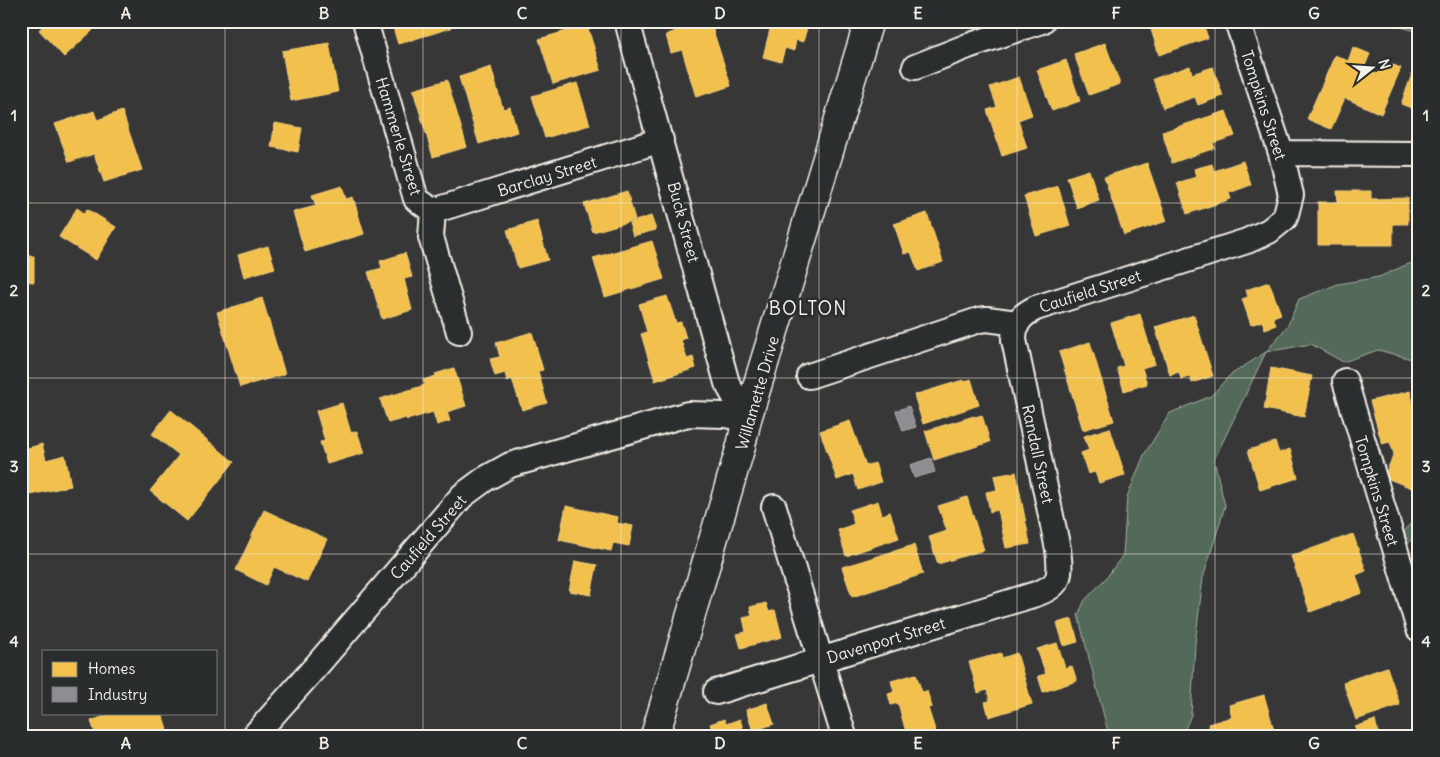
<svg xmlns="http://www.w3.org/2000/svg" width="1440" height="757" font-family="Delius,sans-serif">
	<style>
		.green { fill: #526b5a; stroke: #a3aea1 }
		.homes { fill: #f2c14e; stroke: #f3cf7c }
		.industry { fill: #8d8d92; stroke: #acabac }
		.lines { fill: none; stroke-linecap: round; stroke-linejoin: round }
		.street-casing { stroke: #f4f1e8; stroke-width: 28 }
		.primary-casing { stroke: #f4f1e8; stroke-width: 31 }
		.street { stroke: #2a2d2e; stroke-width: 24 }
		.primary { stroke: #2a2d2e; stroke-width: 28 }
		.grid { fill: none; stroke: #f4f1e8; stroke-width: 1; stroke-opacity: 0.55 }
		.labels { text-anchor: middle; stroke-width: 5; stroke-linejoin: round; paint-order: stroke }
		.street-label { font-size: 16px; fill: #f4f1e8; stroke: #2a2d2e }
		.quarter-label { font-size: 19px; letter-spacing: 1px; fill: #f4f1e8; stroke: #2a2d2e }
		.neatline { fill: none; stroke: #f4f1e8; stroke-width: 2 }
		.grid-label { font-size: 16px; text-anchor: middle; font-weight: bold; fill: #f4f1e8 }
	</style>
	<rect width="100%" height="100%" fill="#383737"/>
	<filter id="ink" filterUnits="userSpaceOnUse"><feTurbulence type="fractalNoise" baseFrequency=".02" numOctaves="2"/><feDisplacementMap in="SourceGraphic" scale="10" xChannelSelector="R" yChannelSelector="G"/><feConvolveMatrix kernelMatrix="1 2 1 2 8 2 1 2 1" color-interpolation-filters="sRGB"/></filter>
	<g filter="url(#ink)">
		<path class="green" d="M1382,21H1419V32L1383,22Z
			M1419,261V361L1378,350L1343,362L1311,344L1266,352L1214,460L1225,506L1203,578L1195,644L1191,715L1182,736H1109L1078,615L1085,600L1106,578L1123,555L1127,497L1144,455L1170,413L1211,396L1229,376L1266,352L1288,325L1299,299L1338,284L1379,277L1406,265Z
			M1419,512V529L1408,544L1404,532Z"/>
		<path class="homes" d="M47,21H90L93,30L64,57L39,30Z
			M391,21H449L451,28L398,44Z
			M697,21H710L731,86L696,97L682,50L671,53L666,35L676,31L675,28Z
			M772,21H809L803,42L796,40L794,51L785,48L781,62L763,57Z
			M1155,21H1202L1208,38L1159,55L1149,23Z
			M587,25L601,70L553,84L539,39Z
			M329,43L338,92L291,101L282,51Z
			M1105,43L1120,84L1089,95L1074,54Z
			M1353,47L1370,54L1364,68L1378,74L1383,61L1401,68L1381,114L1345,98L1331,129L1307,119L1335,55L1348,61Z
			M1066,60L1080,101L1052,111L1037,70Z
			M1190,66L1192,74L1213,67L1223,96L1198,105L1195,97L1163,108L1153,79Z
			M1415,66L1419,68V111L1401,104Z
			M491,67L503,109L510,107L517,132L479,144L459,77Z
			M1019,77L1032,115L1018,120L1027,148L1002,156L987,110L997,107L990,87Z
			M447,80L467,147L433,157L413,90Z
			M577,83L590,125L545,138L532,96Z
			M94,111L97,120L122,111L142,170L104,182L94,154L69,162L55,124Z
			M1226,111L1235,136L1213,143L1215,148L1172,163L1162,132Z
			M275,123L302,128L298,152L271,147Z
			M1243,161L1251,185L1229,193L1231,199L1187,214L1177,183L1196,177L1194,169L1212,164L1214,171Z
			M1147,163L1167,221L1124,235L1104,177Z
			M1089,170L1099,200L1077,208L1067,177Z
			M342,186L346,199L353,197L364,234L305,252L293,212L316,206L312,195Z
			M1058,186L1070,226L1036,236L1024,196Z
			M627,191L635,220L593,232L584,204Z
			M1337,191H1371V199L1408,198V224H1393V245H1318V202H1338Z
			M77,208L84,213L87,209L116,227L96,260L59,237Z
			M927,213L943,262L918,271L911,252L904,254L894,224Z
			M651,216L656,230L633,236L629,223Z
			M537,221L548,260L518,268L507,230Z
			M652,241L664,279L605,297L593,258Z
			M268,246L275,268L244,277L238,255Z
			M405,253L412,277L404,279L412,310L382,319L368,272L382,268L380,261Z
			M21,256H34V282L21,281Z
			M1269,282L1281,314L1273,317L1276,325L1265,329L1262,321L1251,325L1242,299L1248,297L1246,290Z
			M667,296L676,323L681,322L686,338L681,340L687,359L693,357L696,368L655,381L641,334L647,332L639,304Z
			M262,298L285,374L240,387L217,312Z
			M1140,314L1155,364L1142,368L1147,384L1124,391L1117,368L1124,366L1111,323Z
			M1194,315L1213,376L1192,383L1190,377L1181,379L1179,372L1170,375L1155,327Z
			M532,332L543,370L538,371L547,403L522,410L512,379L507,381L505,373L495,376L490,359L500,357L496,343Z
			M1090,342L1114,421L1083,430L1059,352Z
			M454,368L466,406L447,412L450,421L437,425L433,412L407,420L406,418L388,423L380,399L425,385L423,380L436,376L435,374Z
			M1271,368L1312,376L1304,417L1264,409Z
			M971,379L979,405L923,424L914,395L963,380L964,382Z
			M1410,391L1419,424V478L1414,489L1384,477L1394,454L1390,442L1382,444L1370,401Z
			M342,403L351,433L357,431L364,453L327,464L320,442L325,441L316,411Z
			M171,410L234,462L187,521L150,491L179,455L152,434Z
			M982,415L990,442L934,460L925,431L974,416L975,417Z
			M850,421L866,466L875,463L881,482L858,490L853,474L837,480L820,431Z
			M1110,428L1125,475L1099,483L1095,472L1088,474L1081,453L1089,450L1084,436Z
			M1275,442L1279,453L1290,449L1298,478L1260,490L1248,450Z
			M42,444L46,460L65,455L71,486L21,497V450Z
			M1016,472L1030,544L1006,548L998,510L990,512L986,492L997,490L994,476Z
			M967,497L984,550L938,564L929,537L947,531L938,506Z
			M878,501L882,515L890,512L899,538L846,556L838,530L854,524L850,510Z
			M566,506L618,517L617,523L633,526L629,546L613,543L611,551L559,540Z
			M264,510L327,539L307,582L274,567L266,585L236,570Z
			M1353,534L1366,571L1356,575L1362,593L1310,612L1291,556Z
			M914,545L923,574L852,597L842,567Z
			M575,561L597,565L591,595L569,591Z
			M766,603L769,612L775,610L782,637L741,648L737,634L746,632L743,618L752,616L750,607Z
			M1072,619L1078,642L1064,646L1057,623Z
			M1057,643L1065,668L1072,666L1077,681L1043,692L1038,676L1046,674L1037,649Z
			M1001,653L1002,658L1017,653L1032,704L989,717L985,702L990,701L987,690L978,693L969,662Z
			M1387,667L1400,705L1356,720L1343,682Z
			M916,674L922,692L927,691L932,707L928,708L937,736H907L898,703L891,705L888,694L894,692L891,681Z
			M1264,695L1274,730L1252,736H1212L1208,724L1232,717L1229,705Z
			M767,703L774,724L753,731L746,710Z
			M113,713H162L169,736H96L91,721Z
			M724,719L726,724L740,719L745,736H705L704,733L712,730L710,724Z
			M1375,720L1379,736H1358L1355,727Z
			M770,730L772,736H755L754,735Z"/>
		<path class="industry" d="M909,406L916,427L903,431L896,411Z
			M931,458L935,472L914,478L910,465Z"/>
		<g class="lines">
			<defs>
				<path id="street" d="M365,21L416,199L433,211L431,237L459,332
					M627,21L727,383L747,419
					M915,67L968,46L1042,21
					M1281,153L1419,154
					M433,211L661,140
					M809,376L979,320L987,319L1017,323
					M1345,381L1419,629
					M774,507L844,736
					M716,692L1036,594C1062,585 1061,575 1058,549L1014,340C1014,323 1021,315 1036,308L1247,241L1269,231L1285,218L1291,195L1281,153L1237,21
					M254,736L318,664L462,496L485,479L510,465L688,414L725,415L747,419"/>
				<path id="primary" d="M655,736L741,446L747,419L869,21"/>
			</defs>
			<use href="#street" class="street-casing"/>
			<use href="#primary" class="primary-casing"/>
			<use href="#street" class="street"/>
			<use href="#primary" class="primary"/>
		</g>
	</g>
	<path class="grid" d="M225,21V736M423,21V736M621,21V736M819,21V736M1017,21V736M1215,21V736M21,203H1419M21,378H1419M21,554H1419"/>
	<g class="labels">
		<g class="street-label">
			<text transform="translate(1264 105) rotate(72)" y="6">Tompkins Street</text>
			<text transform="translate(399 136) rotate(73)" y="6">Hammerle Street</text>
			<text transform="translate(547 176) rotate(-17)" y="6">Barclay Street</text>
			<text transform="translate(684 222) rotate(75)" y="6">Buck Street</text>
			<text transform="translate(1090 291) rotate(-18)" y="6">Caufield Street</text>
			<text transform="translate(757 393) rotate(-74)" y="6">Willamette Drive</text>
			<text transform="translate(1038 454) rotate(78)" y="6">Randall Street</text>
			<text transform="translate(1377 491) rotate(73)" y="6">Tompkins Street</text>
			<text transform="translate(428 537) rotate(-49)" y="6">Caufield Street</text>
			<text transform="translate(886 640) rotate(-17)" y="6">Davenport Street</text>
		</g>
		<g class="quarter-label">
			<text x="808" y="315">BOLTON</text>
		</g>
	</g>
	<rect width="1440" height="757" fill="none" stroke="#2a2d2e" stroke-width="55"/>
	<rect x="42" y="650" width="175" height="65" fill="#2a2d2e" stroke="#7b7b78"/>
	<rect x="52" y="662" width="25" height="15" fill="#f2c14e" stroke="#7b7b78"/>
	<text x="88" y="674" font-size="15" fill="#f4f1e8">Homes</text>
	<rect x="52" y="687" width="25" height="15" fill="#8d8d92" stroke="#7b7b78"/>
	<text x="88" y="700" font-size="15" fill="#f4f1e8">Industry</text>
	<g transform="translate(1372 68) rotate(73)" stroke="#2a2d2e" stroke-width="4" paint-order="stroke">
	<path d="M0-4L9 19L0 12L-9 19Z" fill="#f4f1e8"/>
	<text y="-8" font-size="14" font-weight="bold" text-anchor="middle" fill="#f4f1e8">N</text>
	</g>
	<rect x="28" y="28" width="1384" height="702" class="neatline"/>
	<g class="grid-label">
		<text x="126" y="19">A</text>
		<text x="324" y="19">B</text>
		<text x="522" y="19">C</text>
		<text x="720" y="19">D</text>
		<text x="918" y="19">E</text>
		<text x="1116" y="19">F</text>
		<text x="1314" y="19">G</text>
		<text x="14" y="121">1</text>
		<text x="1426" y="121">1</text>
		<text x="14" y="296">2</text>
		<text x="1426" y="296">2</text>
		<text x="14" y="472">3</text>
		<text x="1426" y="472">3</text>
		<text x="14" y="647">4</text>
		<text x="1426" y="647">4</text>
		<text x="126" y="749">A</text>
		<text x="324" y="749">B</text>
		<text x="522" y="749">C</text>
		<text x="720" y="749">D</text>
		<text x="918" y="749">E</text>
		<text x="1116" y="749">F</text>
		<text x="1314" y="749">G</text>
	</g>
</svg>
